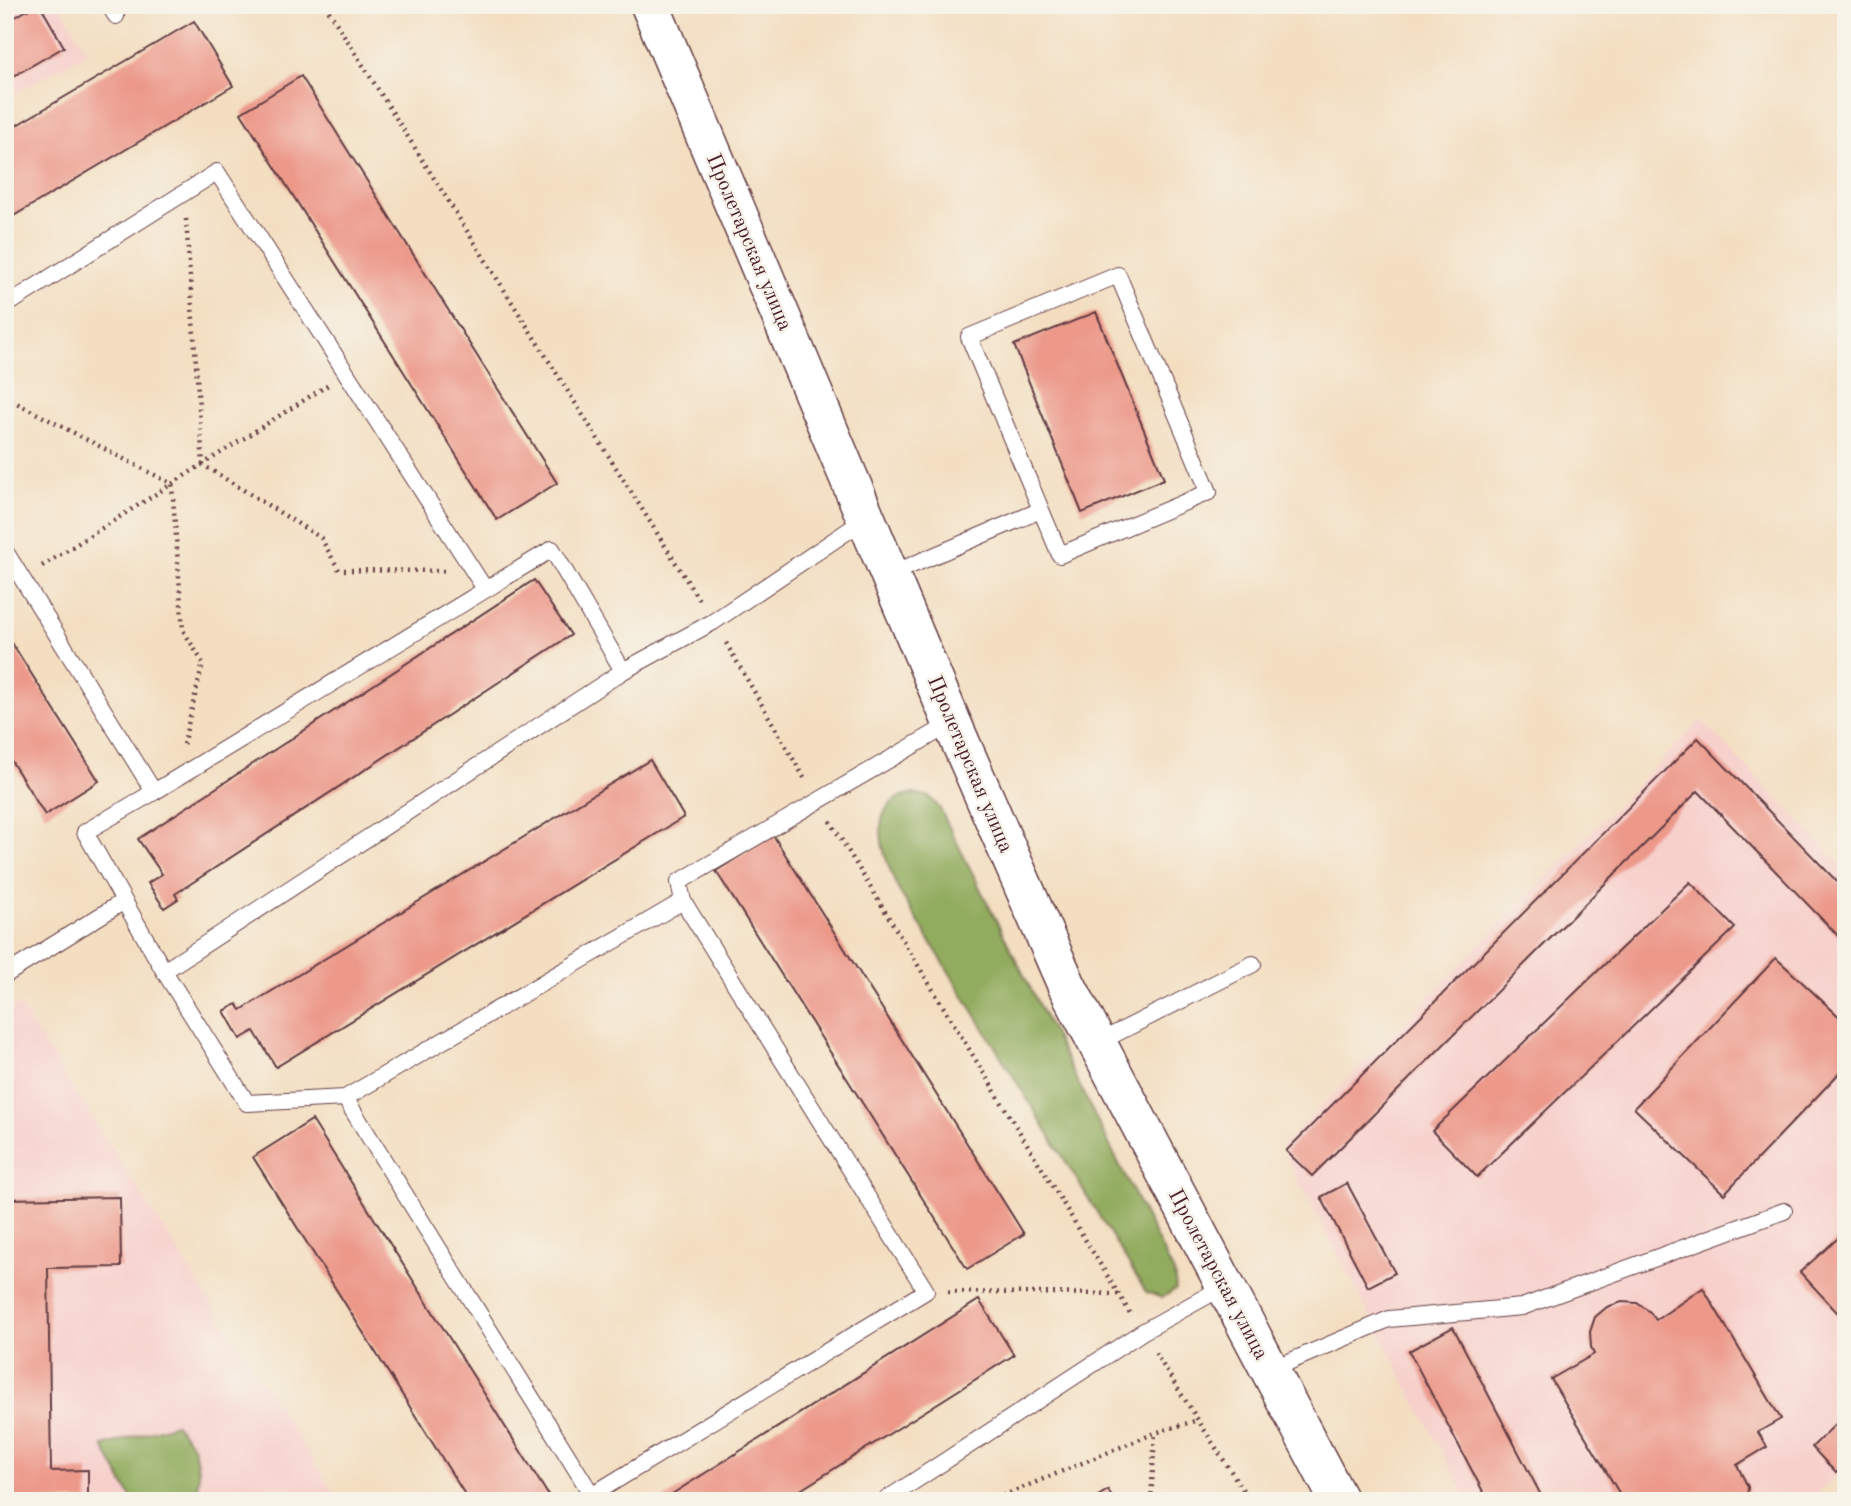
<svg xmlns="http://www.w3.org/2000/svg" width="1851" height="1506" font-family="'Old Standard TT',serif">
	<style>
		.built { fill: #f7d0cc }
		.forest { fill: #92ac5e; stroke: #6e6644; stroke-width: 2 }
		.building { fill: #ec998a }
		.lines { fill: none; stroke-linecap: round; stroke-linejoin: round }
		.lane-casing { stroke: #633c42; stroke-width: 18 }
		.secondary-casing { stroke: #633c42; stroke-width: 41 }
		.path { stroke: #633c42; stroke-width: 4.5; stroke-dasharray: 2 5; stroke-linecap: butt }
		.lane { stroke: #fff; stroke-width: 16 }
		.secondary { stroke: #fff; stroke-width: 38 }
		.labels { text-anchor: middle; stroke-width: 5; stroke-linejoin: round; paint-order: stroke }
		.street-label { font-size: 21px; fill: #4a1f2b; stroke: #f7f3e8 }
	</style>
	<rect width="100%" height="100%" fill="#f7f3e8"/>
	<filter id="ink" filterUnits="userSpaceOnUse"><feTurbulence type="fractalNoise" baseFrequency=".0143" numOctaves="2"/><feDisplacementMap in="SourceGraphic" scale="14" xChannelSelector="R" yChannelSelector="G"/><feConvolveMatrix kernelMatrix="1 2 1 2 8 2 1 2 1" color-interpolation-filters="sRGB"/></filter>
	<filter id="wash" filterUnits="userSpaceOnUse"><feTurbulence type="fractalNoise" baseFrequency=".00686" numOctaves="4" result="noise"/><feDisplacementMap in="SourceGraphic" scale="28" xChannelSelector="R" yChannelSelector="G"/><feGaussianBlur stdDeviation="1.57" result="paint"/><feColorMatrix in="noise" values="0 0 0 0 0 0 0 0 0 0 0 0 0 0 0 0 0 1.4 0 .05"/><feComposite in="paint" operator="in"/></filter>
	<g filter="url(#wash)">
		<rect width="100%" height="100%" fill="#f3dec1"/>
		<path class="built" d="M5,5H60L87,53L5,99Z
			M1701,720L1846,870V1465L1809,1501H1468L1281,1147Z
			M19,1005L339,1501H5V1013Z"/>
		<path class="forest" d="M914,793L930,797L940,809L1174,1273L1176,1289L1162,1298L1146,1292L898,889C887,864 866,816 898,798C902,795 910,795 914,793Z
			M176,1424L194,1448L199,1474L196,1501H133L103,1446Z"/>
		<g id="blocks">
			<path class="building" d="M36,5H40L64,47L5,81V23Z
				M194,21L233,86L5,221V132Z
				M301,76L557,483L497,520L241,113Z
				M1096,312L1164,479L1082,513L1014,345Z
				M534,580L571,635L175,894L178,899L164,908L148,883L162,874L138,839Z
				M5,632L99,781L45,815L5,751Z
				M1698,738L1846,891V944L1698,791L1312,1176L1286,1151Z
				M650,760L684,817L276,1067L254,1031L240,1039L224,1011L237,1004L241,1010Z
				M773,835L1024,1234L967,1269L716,871Z
				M1690,882L1735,928L1477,1177L1432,1131Z
				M1776,958L1846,1023V1066L1724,1194L1634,1108Z
				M312,1120L552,1501H469L253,1157Z
				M1347,1183L1395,1273L1368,1287L1321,1197Z
				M120,1197L121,1267L48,1268L51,1471L88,1470V1501H5V1199Z
				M1846,1231V1322L1800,1272Z
				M1703,1288L1781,1419L1758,1432L1767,1447L1737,1465L1748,1487L1747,1501H1624L1551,1379L1594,1354L1591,1347L1590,1332L1595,1317L1607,1307L1622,1302L1637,1303L1650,1312L1656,1320Z
				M979,1300L1014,1355L783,1501H661Z
				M1453,1327L1544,1501H1488L1409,1351Z
				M1846,1414V1464L1836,1473L1812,1447Z
				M1108,1490L1114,1501H1090Z"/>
		</g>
	</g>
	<g filter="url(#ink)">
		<use href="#blocks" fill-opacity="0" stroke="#633c42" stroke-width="2"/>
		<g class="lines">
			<defs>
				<path id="lane" d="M109,5L116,16
					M5,306L217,172L485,589
					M5,551L154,792L552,549L623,671
					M891,574L1041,510L969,337L1118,275L1209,492L1060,555L1041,510
					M124,901L85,832L154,792
					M683,901L679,882L952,723
					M164,971L247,1103L345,1098L592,1495L926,1291L683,901L345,1098
					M5,975L124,901L164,971L623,671L713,622L867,518
					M1097,1043L1253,964
					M1270,1370L1389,1319L1522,1307L1784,1211
					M884,1501L1142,1332L1225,1286"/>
				<path id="secondary" d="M650,5L952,723L1067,986L1339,1501"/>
			</defs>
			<use href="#lane" class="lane-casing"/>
			<use href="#secondary" class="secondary-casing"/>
			<path class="path" d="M325,5L701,603
				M186,219L203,465L321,538L339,570L444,571
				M5,397L172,484L183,630L203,663L183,745
				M42,566L328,385
				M726,643L806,781
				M830,821L1130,1313
				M948,1292L1118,1294
				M1155,1353L1250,1501
				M990,1501L1155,1433L1198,1420
				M1151,1501L1155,1433
				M1226,1501L1243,1490"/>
			<use href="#lane" class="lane"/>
			<use href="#secondary" class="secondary"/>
		</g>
	</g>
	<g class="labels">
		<g class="street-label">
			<text transform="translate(750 242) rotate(67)" y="7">Пролетарская улица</text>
			<text transform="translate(971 764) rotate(67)" y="7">Пролетарская улица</text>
			<text transform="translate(1219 1274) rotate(62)" y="7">Пролетарская улица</text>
		</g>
	</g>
	<rect width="1851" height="1506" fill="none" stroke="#f7f3e8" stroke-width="28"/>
</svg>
